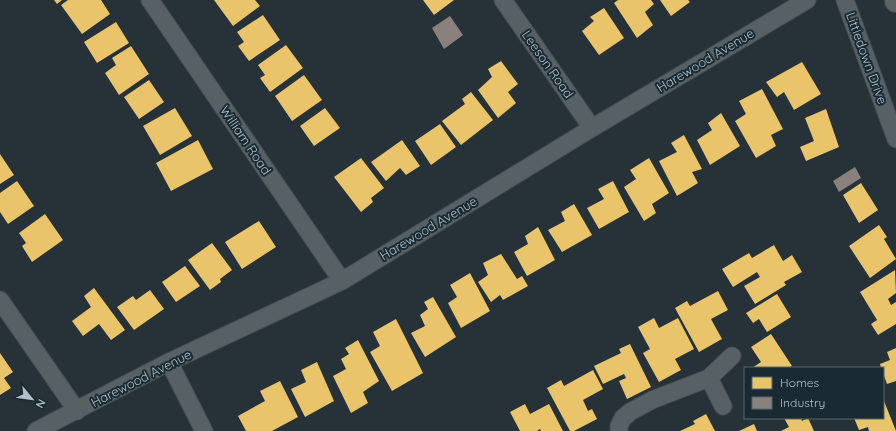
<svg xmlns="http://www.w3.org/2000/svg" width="896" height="431" font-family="Quicksand,sans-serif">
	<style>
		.homes { fill: #e9c46a }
		.industry { fill: #8a817c }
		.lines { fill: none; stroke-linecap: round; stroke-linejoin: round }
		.street-casing { stroke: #454d51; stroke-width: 19 }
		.highway-casing { stroke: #444d52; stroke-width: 24 }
		.street { stroke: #576064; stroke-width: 17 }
		.highway { stroke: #5d6264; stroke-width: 22 }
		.labels { text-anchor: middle; stroke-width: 4; stroke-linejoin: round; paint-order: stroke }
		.street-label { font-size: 13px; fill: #b0c0c9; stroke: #1a2a32 }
	</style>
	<rect width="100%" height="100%" fill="#263237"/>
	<path class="homes" d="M54,0H62L57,4Z
		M68,0H101L110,14L82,34L61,5Z
		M214,0H255L260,6L233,26Z
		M423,0H454L434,15Z
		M618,0H651L654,4L645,12L653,25L637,38L614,3Z
		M660,0H688L690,2L671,16Z
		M604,8L624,38L599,55L582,31L594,21L590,17Z
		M263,15L280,40L249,61L238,46L244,42L237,32Z
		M116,22L129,43L97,63L84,42Z
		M286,45L303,68L270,92L260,78L265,75L258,65Z
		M131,46L149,74L119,95L105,73L116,65L112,58Z
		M501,61L518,84L508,92L516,103L498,118L478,90L492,77L488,69Z
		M802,62L821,94L794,110L784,92L777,97L766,82Z
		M304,75L322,100L292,121L275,96Z
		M149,80L164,102L139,119L124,97Z
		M762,89L783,129L771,135L776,146L756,158L735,121L746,114L739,101Z
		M471,92L493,120L461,145L442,121L465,104L462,99Z
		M175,108L192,136L160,155L143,126Z
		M325,108L340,128L314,146L300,126Z
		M826,109L839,147L806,161L800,147L814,141L805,118Z
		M721,113L740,146L710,165L697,140L712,130L708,123Z
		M440,124L456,147L431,165L415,141Z
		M684,135L702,169L692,172L698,183L677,196L659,161L677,152L671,143Z
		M198,140L213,169L171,191L156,163Z
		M402,140L420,166L406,175L400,168L386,181L371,162Z
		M0,154L14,175L0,184Z
		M361,158L384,188L371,198L373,202L361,212L334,177Z
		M649,158L669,193L652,204L656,213L644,221L624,187L636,179L630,170Z
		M17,181L34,206L8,224L0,212V193Z
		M613,181L629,212L599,229L587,208L604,199L598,189Z
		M861,183L878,210L859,223L843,195Z
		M574,204L592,235L562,252L548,230L565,221L561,212Z
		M45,214L63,240L32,262L22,246L26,243L19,233Z
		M259,221L276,247L242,269L225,242Z
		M879,225L887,237L884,239L896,259L870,278L849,246Z
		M538,227L555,260L527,276L514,252L528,244L525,236Z
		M212,243L232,270L220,279L221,282L210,290L188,260Z
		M774,245L783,261L792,255L802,272L784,282L786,285L755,304L744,286L760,277L757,272L733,287L722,269L749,253L752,258Z
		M501,254L517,279L522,276L528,286L503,300L500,295L491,302L478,282L488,275L483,263Z
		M185,266L200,286L176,302L162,282Z
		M895,270L896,293L888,299L891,305L896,302V324L878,335L871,324L877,320L860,292Z
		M470,273L490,311L461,328L448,303L457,297L450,285Z
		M94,288L125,330L111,340L99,324L83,336L72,321L91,307L84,296Z
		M150,290L164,309L134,330L117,307L133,296L136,300Z
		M718,291L728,310L711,319L722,339L699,352L675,308L687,301L690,306Z
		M777,294L791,317L767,332L759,319L753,323L746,313Z
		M433,297L456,337L425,357L411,333L425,326L420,315L428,309L424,302Z
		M654,318L659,328L678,318L694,349L675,359L681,370L659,382L643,353L650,349L638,327Z
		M396,319L423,373L392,391L370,352L380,346L373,332Z
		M771,334L792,366L788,368H752L761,362L751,347Z
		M358,340L379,381L363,392L368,403L351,413L333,376L346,369L341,359L349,354L345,348Z
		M630,344L651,387L627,399L619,381L626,378L624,374L603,384L594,366L621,353L619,349Z
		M896,348V381L887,384L883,373V368H881L880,364L890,360L887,352Z
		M0,353L13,372L4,378L11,388L0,395Z
		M317,362L334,401L305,417L291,389L306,382L301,370Z
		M593,370L603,389L583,400L588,411L592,409L597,419L574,431H570L547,388L561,380L564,386Z
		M280,381L298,417L272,431H246L238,416L265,401L260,391Z
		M884,401L896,431H869L868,427L859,430L854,418H883V402Z
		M525,404L530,414L549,404L563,431H541L540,429L537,431H520L510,412Z
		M706,414L715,431H680L695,424L693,421Z
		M784,418H801L802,421L808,418L814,431H781L789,427Z
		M754,424L757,431H739Z"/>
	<path class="industry" d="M450,16L463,35L444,49L432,28Z
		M855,167L861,178L839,192L833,181Z"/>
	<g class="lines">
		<defs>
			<path id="street" d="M150,0L342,281
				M503,0L592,128
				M845,0L896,139
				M0,300L77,411
				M169,362L204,431
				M709,378L723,406
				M36,431L169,362L342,281L592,128L807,0
				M619,431V426L623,418L630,412L652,400L709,378L732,356"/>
			<path id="highway" d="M896,0V1"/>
		</defs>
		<use href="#street" class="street-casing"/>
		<use href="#highway" class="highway-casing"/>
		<use href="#street" class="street"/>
		<use href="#highway" class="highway"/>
	</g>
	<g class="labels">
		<g class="street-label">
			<text transform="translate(867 58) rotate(70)" y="5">Littledown Drive</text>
			<text transform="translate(705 60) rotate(-31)" y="5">Harewood Avenue</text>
			<text transform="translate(548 64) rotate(55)" y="5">Leeson Road</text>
			<text transform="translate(246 140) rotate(56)" y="5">William Road</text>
			<text transform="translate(428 228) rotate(-31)" y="5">Harewood Avenue</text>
			<text transform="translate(141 378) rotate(-27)" y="5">Harewood Avenue</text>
		</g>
	</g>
	<rect x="744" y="367" width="140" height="52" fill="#1a2a32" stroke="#56666e"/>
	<rect x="752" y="377" width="20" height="12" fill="#e9c46a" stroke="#56666e"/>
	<text x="780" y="387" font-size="12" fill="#b0c0c9">Homes</text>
	<rect x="752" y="397" width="20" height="12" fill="#8a817c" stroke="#56666e"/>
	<text x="780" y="407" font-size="12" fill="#b0c0c9">Industry</text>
	<g transform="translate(32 399) rotate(119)" stroke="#1a2a32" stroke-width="3" paint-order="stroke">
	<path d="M0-3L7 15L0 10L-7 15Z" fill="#b0c0c9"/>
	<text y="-6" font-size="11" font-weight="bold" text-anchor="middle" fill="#b0c0c9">N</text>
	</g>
</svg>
